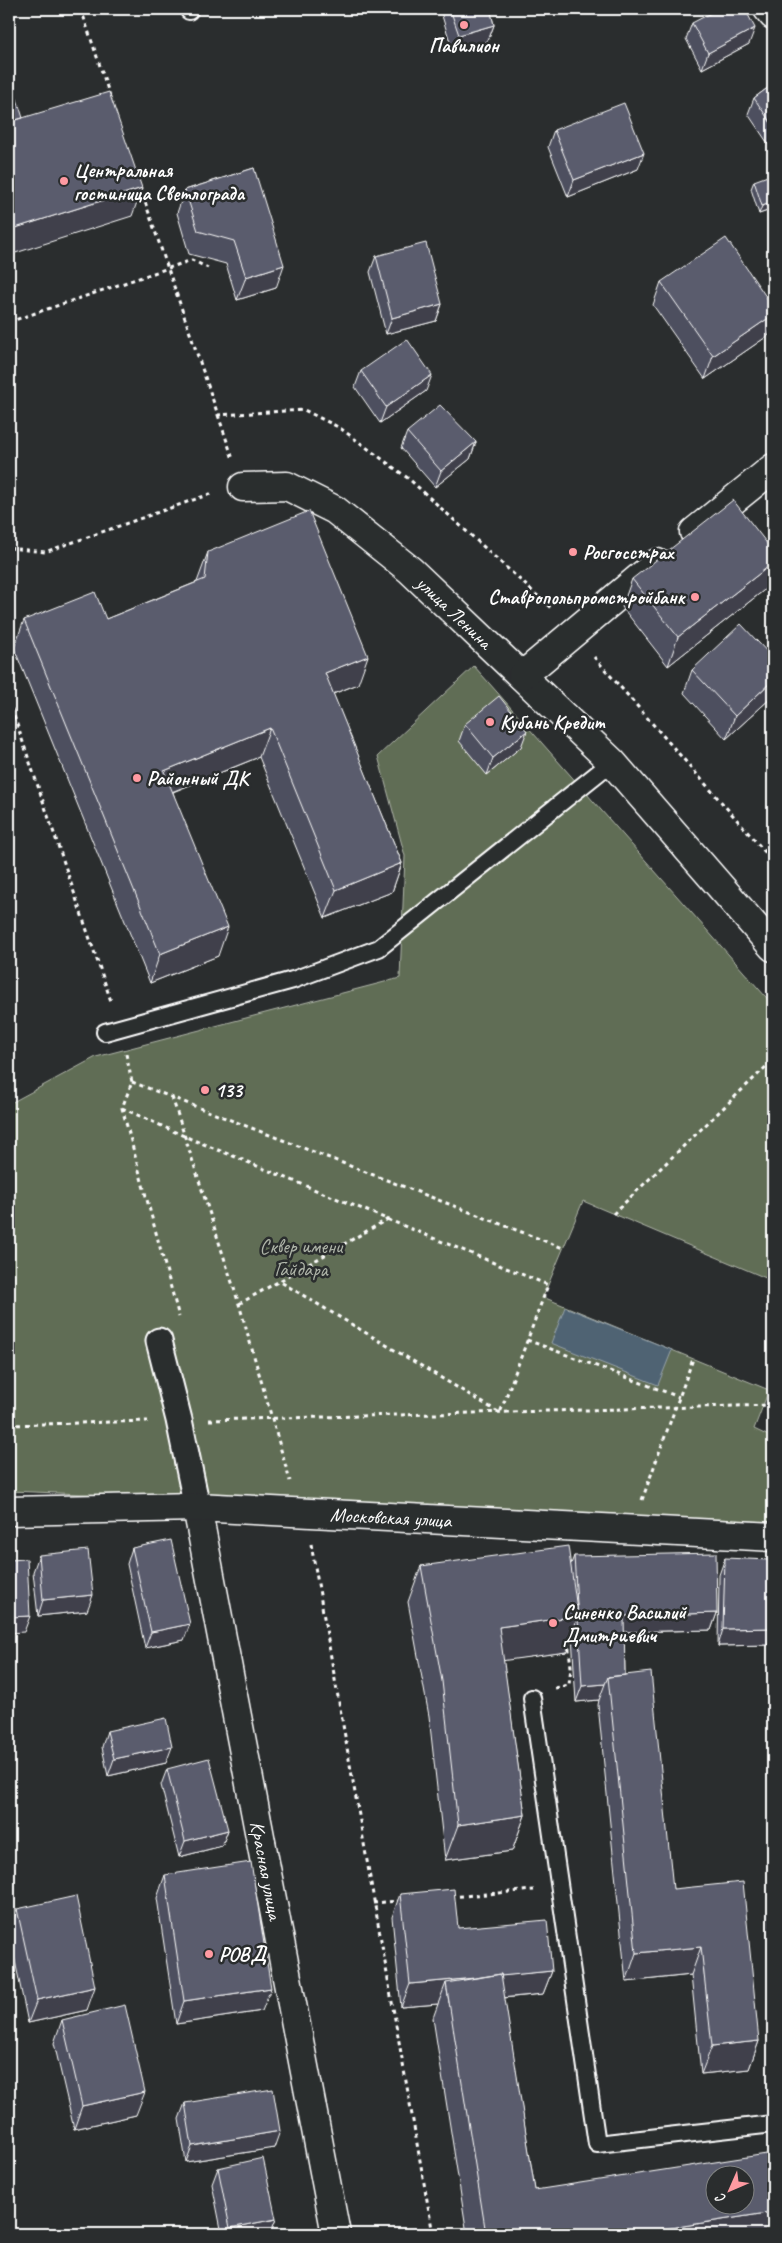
<svg xmlns="http://www.w3.org/2000/svg" width="782" height="2243" font-family="Caveat,sans-serif">
	<style>
		.built { fill: #383b41 }
		.green { fill: #616d55; stroke: #b0b6aa }
		.water { fill: #506473; stroke: #96a2ab }
		.lines { fill: none; stroke-linecap: round; stroke-linejoin: round }
		.service-casing { stroke: #fff; stroke-width: 20 }
		.pedestrian-casing { stroke: #fff; stroke-width: 29 }
		.minor-casing { stroke: #fff; stroke-width: 31 }
		.path { stroke: #fff; stroke-width: 3; stroke-dasharray: 4 4; stroke-linecap: butt }
		.service { stroke: #2a2d2e; stroke-width: 16 }
		.pedestrian { stroke: #2a2d2e; stroke-width: 25 }
		.minor { stroke: #2a2d2e; stroke-width: 28 }
		.wall { fill: #4d4f5e; stroke: #fff }
		.shaded-wall { fill: #3f404c; stroke: #fff }
		.building { fill: #5a5c6d; stroke: #fff; fill-rule: evenodd }
		.poi-dot { fill: #ff9aa2; stroke: #2a2d2e; stroke-width: 2 }
		.labels { text-anchor: middle; stroke-width: 5; stroke-linejoin: round; paint-order: stroke }
		.poi-label { font-size: 20px; font-weight: bold; fill: #fff; stroke: #2a2d2e; text-anchor: start }
		.street-label { font-size: 20px; fill: #fff; stroke: #2a2d2e }
		.park-label { font-size: 20px; fill: #b0b6aa; stroke: #2a2d2e }
	</style>
	<rect width="100%" height="100%" fill="#2a2d2e"/>
	<filter id="ink" filterUnits="userSpaceOnUse"><feTurbulence type="fractalNoise" baseFrequency=".02" numOctaves="2"/><feDisplacementMap in="SourceGraphic" scale="10" xChannelSelector="R" yChannelSelector="G"/><feConvolveMatrix kernelMatrix="1 2 1 2 8 2 1 2 1" color-interpolation-filters="sRGB"/></filter>
	<g filter="url(#ink)">
		<path class="built" d="M768,1902H773V2018Z"/>
		<path class="green" d="M474,666L773,1005V1281L583,1201L543,1297L769,1390L754,1429L773,1438V1522L9,1491V1104L96,1057L400,978L405,856L378,756Z"/>
		<path class="water" d="M565,1307L672,1350L658,1385L551,1343Z"/>
		<g class="lines">
			<defs>
				<path id="service" d="M189,9V11
					M105,1032L293,980L379,948L612,762
					M532,1698L597,2144L773,2124"/>
				<path id="pedestrian" d="M159,1341L179,1420L197,1507"/>
				<g id="minor">
					<path d="M768,9L773,15"/>
					<path id="s1" d="M243,487L287,486L335,510L410,570L612,762L773,947"/>
					<path d="M694,532L773,468"/>
					<path d="M522,676L657,563"/>
					<path id="s2" d="M197,1507L336,2234"/>
					<path id="s3" d="M9,1511L197,1507L773,1537"/>
				</g>
			</defs>
			<use href="#service" class="service-casing"/>
			<use href="#pedestrian" class="pedestrian-casing"/>
			<use href="#minor" class="minor-casing"/>
			<path class="path" d="M81,9L110,96
				M140,187L218,415L304,410L340,428L409,479L552,609
				M9,322L192,260L208,268
				M218,415L233,459
				M9,548L45,552L213,493
				M594,657L773,861
				M9,701L112,1004
				M126,1054L132,1082L122,1108L179,1317
				M132,1082L563,1248
				M172,1097L239,1304L290,1481
				M122,1108L184,1136L548,1285L500,1413L279,1281
				M613,1214L773,1060
				M239,1304L388,1219
				M527,1340L679,1397
				M209,1420L773,1405
				M9,1425L148,1421
				M642,1500L693,1359
				M311,1544L433,2234
				M555,1688L569,1685L571,1667L568,1641
				M451,1897L534,1890
				M373,1903L400,1901"/>
			<use href="#service" class="service"/>
			<use href="#pedestrian" class="pedestrian"/>
			<use href="#minor" class="minor"/>
		</g>
		<path class="wall" d="M440,9H490L494,25L488,41L453,52Z
			M692,23L749,44L702,69L686,39Z
			M773,84V151L748,114L754,98Z
			M554,130L638,169L568,197L548,147Z
			M254,168L276,288L237,300L226,264L189,254L177,213L185,190Z
			M754,181L773,209L759,214L751,189Z
			M376,256L442,304L436,321L386,334L370,272Z
			M661,282L769,335L705,379L653,305Z
			M361,371L426,391L380,423L355,387Z
			M407,432L476,442L470,459L435,487L401,448Z
			M773,490V499L771,497Z
			M208,552L358,684L333,694L402,863L392,892L325,918L259,757L173,792L218,956L150,983L14,648L24,620L106,619L197,582Z
			M632,579L768,587L668,666L622,607Z
			M773,658V696L726,739L684,693L692,670Z
			M465,724L521,747L487,775L459,741Z
			M132,1548L184,1640L145,1648L127,1564Z
			M39,1555L87,1611L38,1616L33,1572Z
			M574,1556L717,1613L711,1630L624,1632L625,1675L673,1889L759,2041L749,2069L701,2074L691,1975L626,1982L598,1705L599,1700L576,1702L572,1635L566,1652L503,1660L525,1815L512,1851L445,1860L429,1716L408,1602L421,1566L571,1564Z
			M725,1558L768,1645L718,1646L719,1575Z
			M107,1731L166,1763L108,1776L102,1747Z
			M167,1769L228,1830L222,1846L179,1857L161,1785Z
			M165,1875L262,2011L176,2024L157,1898Z
			M400,1894L458,1928L552,1971L543,1994L504,1998L535,2190L773,2234H467L433,2018L438,2004L401,2007L392,1917Z
			M17,1909L87,2010L28,2023L9,1932Z
			M62,2020L136,2115L74,2129L54,2043Z
			M185,2103L274,2148L186,2162L179,2119Z
			M218,2168L276,2219L270,2234H222L212,2184Z"/>
		<path class="shaded-wall" d="M494,25L488,41L453,52L459,35Z
			M755,28L749,44L702,69L708,53Z
			M644,153L638,169L568,197L574,180Z
			M142,188L132,216L9,255V230Z
			M773,202V209L759,214L762,206Z
			M284,265L276,288L237,300L246,277Z
			M442,304L436,321L386,334L392,318Z
			M773,315V323L769,335L705,379L713,356Z
			M432,375L426,391L380,423L386,407Z
			M476,442L470,459L435,487L441,471Z
			M773,563V574L768,587L668,666L678,637Z
			M368,656L358,684L315,701L325,673Z
			M773,680V696L726,739L735,716Z
			M270,728L259,757L154,799L164,771Z
			M527,731L521,747L487,775L493,758Z
			M402,863L392,892L325,918L336,890Z
			M228,927L218,956L150,983L160,954Z
			M93,1595L87,1611L38,1616L43,1600Z
			M717,1613L711,1630L618,1632L624,1616Z
			M30,1616L24,1632L9,1633V1617Z
			M578,1616L566,1652L486,1663L499,1627Z
			M190,1624L184,1640L145,1648L151,1632Z
			M773,1628V1630L768,1645L718,1646L723,1629Z
			M605,1684L599,1700L576,1702L582,1686Z
			M172,1747L166,1763L108,1776L114,1759Z
			M525,1815L512,1851L445,1860L458,1825Z
			M228,1830L222,1846L179,1857L185,1841Z
			M701,1947L691,1975L626,1982L636,1953Z
			M552,1971L543,1994L449,2003L446,1983L438,2004L401,2007L410,1984Z
			M95,1987L87,2010L28,2023L37,2000Z
			M271,1988L262,2011L176,2024L184,2001Z
			M759,2041L749,2069L701,2074L712,2046Z
			M145,2092L136,2115L74,2129L82,2106Z
			M280,2131L274,2148L186,2162L192,2146Z
			M773,2212V2234H632Z
			M276,2219L270,2234H228L230,2228Z"/>
		<path class="building" d="M450,9H490L494,25L459,35Z
			M719,9H745L755,28L708,53L692,23Z
			M9,74L23,118L9,122Z
			M773,84V126L754,98Z
			M109,92L142,188L9,230V122Z
			M624,103L644,153L574,180L554,130Z
			M254,168L284,265L246,277L234,241L198,231L185,190Z
			M773,174V202L762,206L754,181Z
			M726,238L773,307V315L713,356L661,282Z
			M426,243L442,304L392,318L376,256Z
			M407,339L432,375L386,407L361,371Z
			M440,405L476,442L441,471L407,432Z
			M733,500L773,551V563L678,637L632,579Z
			M309,511L368,656L325,673L402,863L336,890L270,728L164,771L228,927L160,954L24,620L95,592L106,619L205,579L208,552Z
			M741,624L773,658V680L735,716L692,670Z
			M499,696L527,731L493,758L465,724Z
			M171,1540L190,1624L151,1632L132,1548Z
			M568,1546L578,1616L499,1627L525,1815L458,1825L442,1681L421,1566Z
			M88,1550L93,1595L43,1600L39,1555Z
			M716,1553L717,1613L624,1616L625,1675L608,1677L605,1684L582,1686L578,1619V1616L577,1604L574,1556Z
			M725,1558L769,1560L773,1618V1628L723,1629Z
			M27,1559L30,1616L9,1617V1560Z
			M651,1672L673,1889L743,1882L759,2041L712,2046L701,1947L636,1953L608,1677Z
			M166,1718L172,1747L114,1759L107,1731Z
			M209,1758L228,1830L185,1841L167,1769Z
			M251,1862L271,1988L184,2001L165,1875Z
			M454,1889L458,1928L547,1920L552,1971L501,1976V1974L475,1978L410,1984L400,1894Z
			M76,1896L95,1987L37,2000L17,1909Z
			M501,1974L535,2190L773,2153V2212L632,2234H486L446,1983ZM714,2176H744V2206H714Z
			M125,2005L145,2092L82,2106L62,2020Z
			M273,2089L280,2131L192,2146L185,2103Z
			M263,2158L276,2219L230,2228L218,2168Z
			M9,2223L11,2234H9Z"/>
	</g>
	<g class="poi-dot">
		<circle cx="464" cy="25" r="5"/>
		<circle cx="64" cy="181" r="5"/>
		<circle cx="573" cy="552" r="5"/>
		<circle cx="695" cy="597" r="5"/>
		<circle cx="490" cy="722" r="5"/>
		<circle cx="137" cy="778" r="5"/>
		<circle cx="205" cy="1090" r="5"/>
		<circle cx="553" cy="1623" r="5"/>
		<circle cx="209" cy="1954" r="5"/>
	</g>
	<g class="labels">
		<g class="poi-label">
			<text x="464" y="52" text-anchor="middle">Павилион</text>
			<text x="74" y="177">Центральная<tspan x="74" dy="23">гостиница Светлограда</tspan></text>
			<text x="583" y="559">Росгосстрах</text>
			<text x="685" y="604" text-anchor="end">Ставропольпромстройбанк</text>
			<text x="500" y="729">Кубань Кредит</text>
			<text x="147" y="785">Районный ДК</text>
			<text x="215" y="1097">133</text>
			<text x="563" y="1619">Синенко Василий<tspan x="563" dy="23">Дмитриевич</tspan></text>
			<text x="219" y="1961">РОВД</text>
		</g>
		<g class="street-label">
			<text dy="7" stroke="none"><textPath href="#s1" startOffset="255">улица Ленина</textPath></text>
			<text dy="7" stroke="none"><textPath href="#s3" startOffset="382">Московская улица</textPath></text>
			<text dy="7" stroke="none"><textPath href="#s2" startOffset="370">Красная улица</textPath></text>
		</g>
		<g class="park-label">
			<text x="301" y="1253">Сквер имени<tspan x="301" dy="23">Гайдара</tspan></text>
		</g>
	</g>
	<rect width="782" height="2243" fill="none" stroke="#2a2d2e" stroke-width="30"/>
	<rect x="15" y="15" width="752" height="2213" fill="none" stroke="#fff" stroke-width="2" filter="url(#ink)"/>
	<g transform="translate(730 2190) rotate(225)"><circle r="24" fill="#2a2d2e" stroke="#7f8182"/>
	<path d="M0-4L9 19L0 12L-9 19Z" fill="#ff9aa2"/>
	<text y="-8" font-size="14" font-weight="bold" text-anchor="middle" fill="#ffffff">С</text>
	</g>
</svg>
